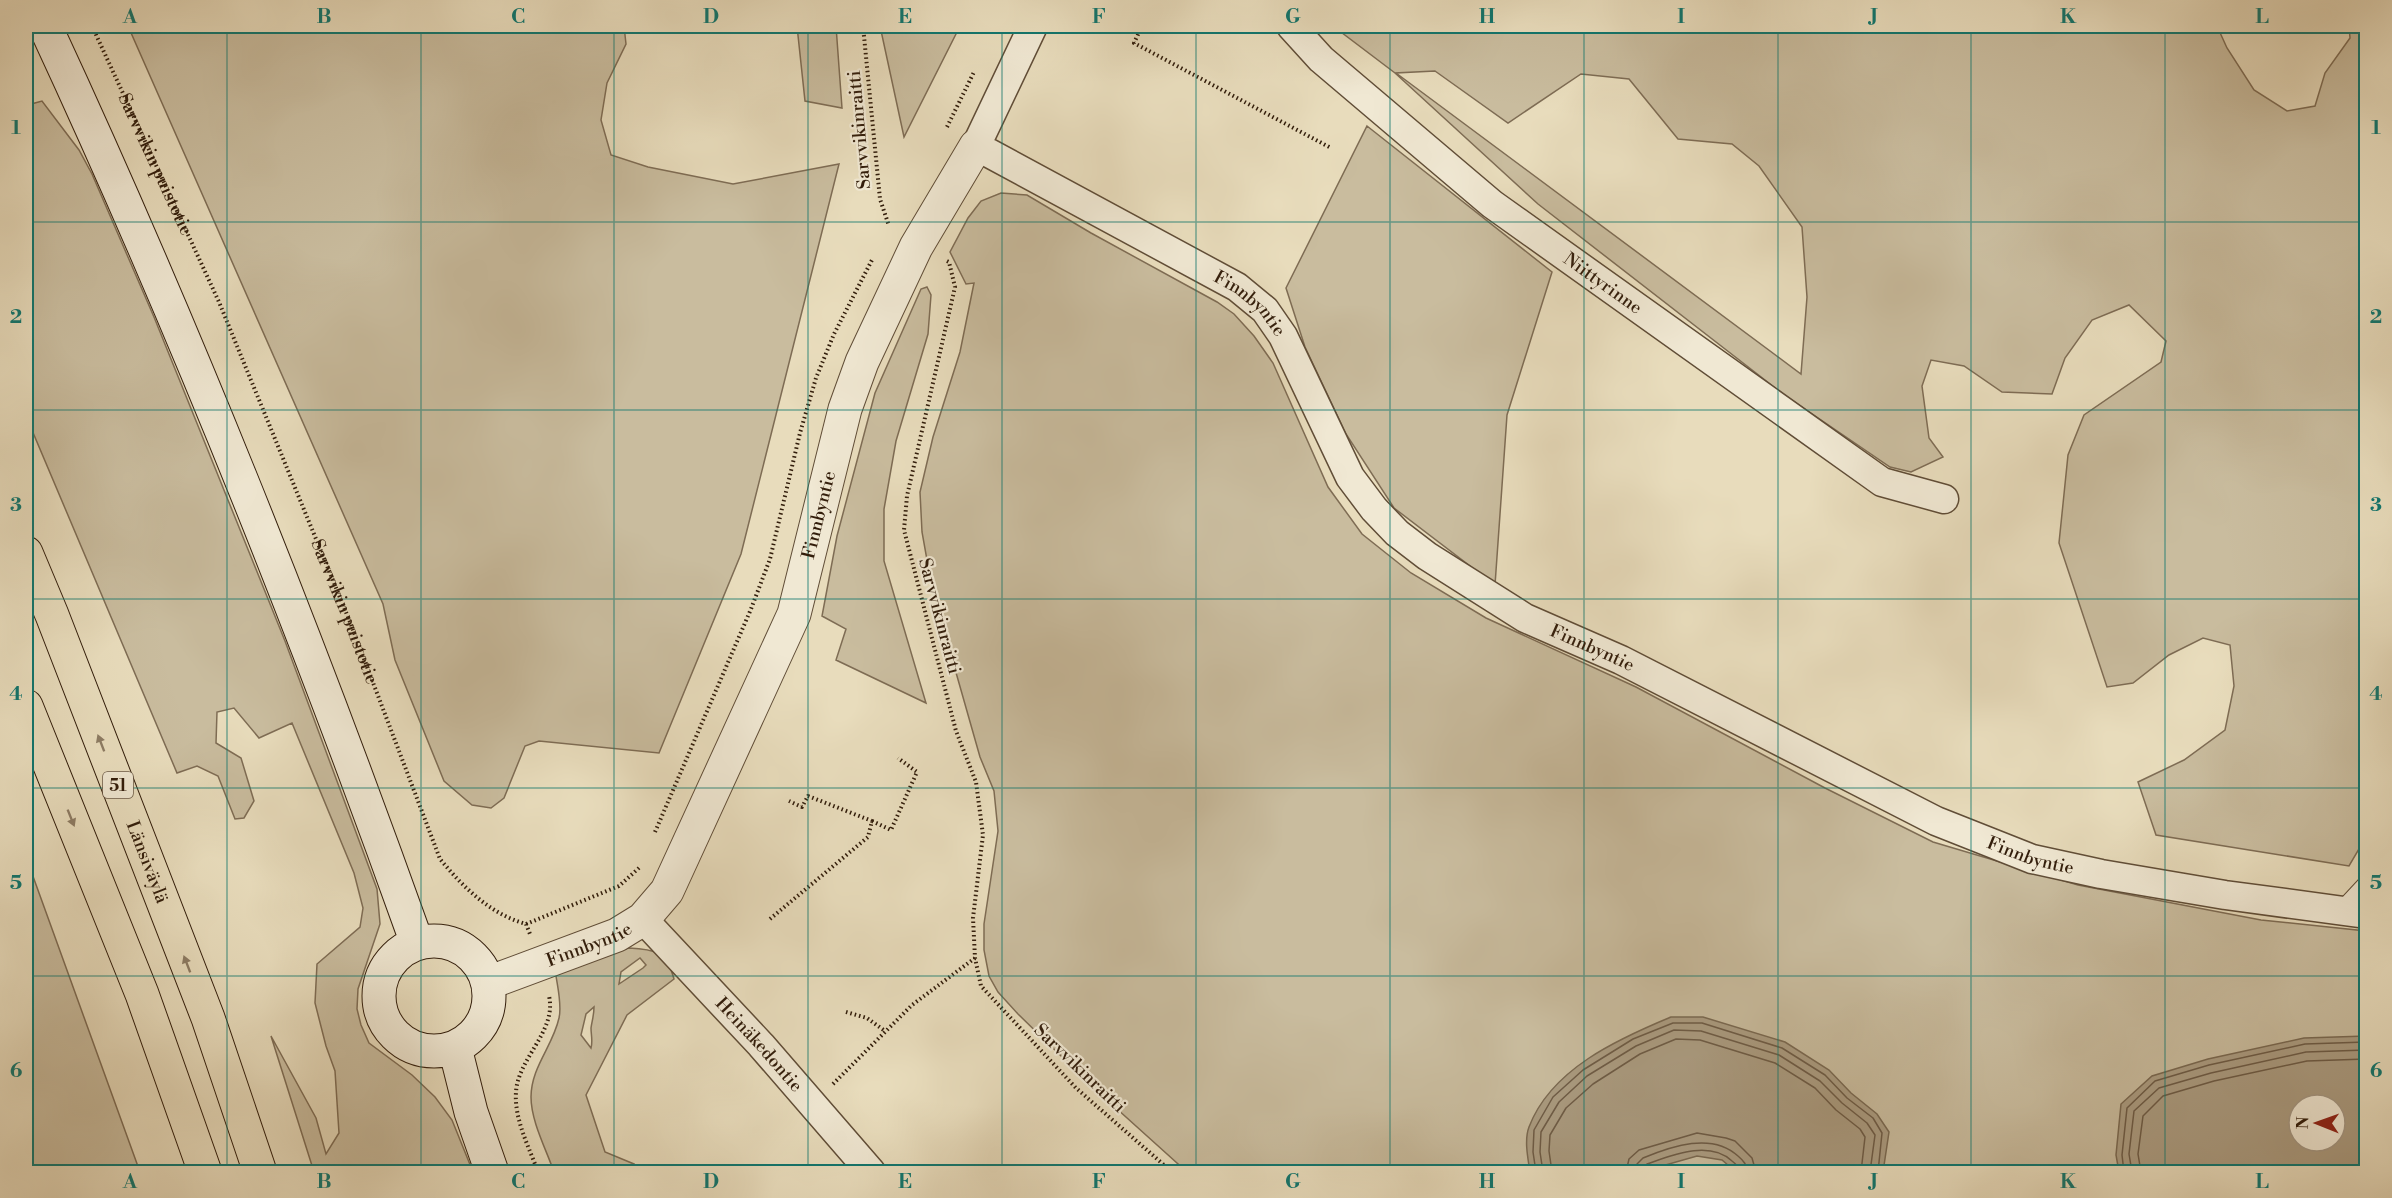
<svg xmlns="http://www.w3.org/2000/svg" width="2392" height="1198" font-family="'Libre Bodoni',serif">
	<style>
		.green { fill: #c9bc9e; stroke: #7e6c54; stroke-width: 1.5; fill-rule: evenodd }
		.water { fill: #aa9b80; stroke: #7a6951; stroke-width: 1.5; fill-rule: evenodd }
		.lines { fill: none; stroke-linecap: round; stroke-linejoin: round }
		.shore { stroke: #6e5c46; stroke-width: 1.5 }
		.service-casing { stroke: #604d37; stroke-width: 17 }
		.minor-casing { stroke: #604d37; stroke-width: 31 }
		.tertiary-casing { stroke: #604d37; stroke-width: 35 }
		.secondary-casing { stroke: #321d0b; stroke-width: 35 }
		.motorway-casing { stroke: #321d0b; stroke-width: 35 }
		.path { stroke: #321d0b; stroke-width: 4; stroke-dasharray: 1.5 3; stroke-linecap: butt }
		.service { stroke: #f0e8d3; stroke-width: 15 }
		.minor { stroke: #f0e8d3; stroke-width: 28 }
		.tertiary { stroke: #f0e8d3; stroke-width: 33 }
		.secondary { stroke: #f0e8d3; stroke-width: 33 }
		.motorway { stroke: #e8dcbc; stroke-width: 33 }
		.oneway { fill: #8d7c64 }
		.grid { fill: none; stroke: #0f766e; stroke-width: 1.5; stroke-opacity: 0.55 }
		.labels { text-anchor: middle; stroke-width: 4.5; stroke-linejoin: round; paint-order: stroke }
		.shield { fill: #f0e8d3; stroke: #6b5a47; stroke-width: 1.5 }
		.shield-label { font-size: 16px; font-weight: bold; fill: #321d0b }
		.street-label { font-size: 18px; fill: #321d0b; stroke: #f0e8d3 }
		.neatline { fill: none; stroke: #0f766e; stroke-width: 2 }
		.grid-label { font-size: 20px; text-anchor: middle; font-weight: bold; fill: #0f766e }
	</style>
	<rect width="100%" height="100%" fill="#e8dcbc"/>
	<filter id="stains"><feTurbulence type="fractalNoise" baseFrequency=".00333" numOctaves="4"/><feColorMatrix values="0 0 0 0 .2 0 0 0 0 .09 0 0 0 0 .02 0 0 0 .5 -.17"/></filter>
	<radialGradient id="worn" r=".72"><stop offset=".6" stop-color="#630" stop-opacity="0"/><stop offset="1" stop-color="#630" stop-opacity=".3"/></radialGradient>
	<path class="green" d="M128,26H624L626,44L607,83L601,120L611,155L648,167L733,184L839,164L741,554L659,753L539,741L525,746L504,798L491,808L472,805L444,781L395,660L383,604Z
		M797,26H836L842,108L805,101Z
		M880,26H960L904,137Z
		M1333,26H2217L2227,48L2254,90L2287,111L2315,106L2325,73L2350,38L2349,26H2366V837L2349,866L2156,835L2138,782L2184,760L2225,730L2234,686L2230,645L2203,638L2169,655L2133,683L2107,687L2059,543L2068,455L2084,415L2161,362L2166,341L2129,305L2092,320L2065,358L2052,394L2002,392L1964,366L1931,360L1922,386L1929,438L1943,457L1911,472L1890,467L1783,394L1538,204L1395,73ZM1435,71L1508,123L1581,74L1629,79L1678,139L1732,144L1759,166L1802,227L1807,297L1801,374L1396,73Z
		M26,94L31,104L42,101L79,150L92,174L154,317L285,641L377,889L380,924L358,989L357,1009L361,1025L369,1043L412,1075L435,1097L452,1120L473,1172H314L271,1036L316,1118L326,1154L339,1133L335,1071L326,1046L315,1003L317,964L360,927L363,908L354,873L292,723L259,738L234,708L217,712L216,743L241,758L254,801L244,818L235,819L218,776L197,766L177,773L26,416Z
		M1367,126L1552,272L1507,415L1495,585L1394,508L1346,434L1305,347L1286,288Z
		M1001,193L1027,195L1091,233L1217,302L1234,314L1254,336L1273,363L1328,487L1362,534L1411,573L1486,618L1636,687L1825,788L1933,842L2078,885L2261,920L2366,931V1172H1187L1096,1090L1018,1014L998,992L989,976L984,950V924L998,831L994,791L980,757L932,588L922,532L920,492L933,437L960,352L974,283L966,284L950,252L968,218L981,201ZM2299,1105H2335V1141H2299Z
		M927,287L931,295L928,334L896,441L884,509V561L926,703L836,660L846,629L822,616L837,536L875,393L921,289Z
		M26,857L140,1172H26Z
		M629,948C655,949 667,952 674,979L627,1015L586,1095L605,1152L634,1164L630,1172H554C546,1149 531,1121 531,1097C531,1067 553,1046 559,1018C562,1006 558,989 556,976C577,960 604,954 629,948ZM640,958L646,965L643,968L619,984L621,972ZM594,1007C594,1015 592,1021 591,1028C591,1035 593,1041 591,1048L581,1035L586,1014Z"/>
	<path class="water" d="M1671,1017H1703L1785,1042L1829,1070L1851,1093L1877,1114L1889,1132L1883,1172H1736L1722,1160L1697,1156L1641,1172H1530C1528,1159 1524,1140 1529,1127C1551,1069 1618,1039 1671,1017Z
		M2366,1036V1166L2358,1172H2119L2116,1155L2121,1104L2152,1076L2208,1059L2304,1038ZM2299,1105H2335V1141H2299Z"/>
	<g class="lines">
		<path class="shore" d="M1536,1172L1533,1152L1534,1130L1553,1097L1583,1070L1633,1039L1673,1023H1702L1782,1048L1825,1075L1847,1098L1873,1118L1882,1133L1878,1172
			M1543,1172L1540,1152L1541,1132L1559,1102L1587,1076L1636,1046L1674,1030L1701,1031L1779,1055L1820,1081L1842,1103L1867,1123L1875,1135L1870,1172
			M1552,1172L1549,1151L1550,1135L1566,1108L1593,1084L1640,1054L1676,1039L1700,1040L1775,1063L1815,1088L1836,1110L1860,1129L1865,1137L1861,1172
			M1626,1172L1629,1159L1639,1150L1697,1133L1726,1138L1735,1141L1752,1158L1756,1172
			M1635,1172L1637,1164L1643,1158C1672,1146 1712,1132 1738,1156C1744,1161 1747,1165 1747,1172
			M1642,1172L1643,1167L1647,1164C1673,1155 1709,1140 1732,1161C1737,1165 1739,1167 1740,1172
			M2124,1172L2122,1155L2127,1108L2155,1081L2209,1065L2305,1044L2366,1042
			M2132,1172L2129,1154L2134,1111L2159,1088L2211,1073L2306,1052L2366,1050
			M2141,1172L2138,1154L2143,1116L2163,1096L2214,1081L2307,1061L2366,1059"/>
		<defs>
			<path id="service" d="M2340,911L2366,883"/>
			<g id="minor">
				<path id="s2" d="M1033,26L976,146L1237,287L1265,310L1283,336L1350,477L1374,509L1397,533L1427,556L1525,618L1621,660L1936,821L2032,859L2101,874L2225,895L2366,914"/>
				<path id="s3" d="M1291,26L1321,59L1492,204L1882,482L1944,499"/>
				<path id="s4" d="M643,919L761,1045L871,1172"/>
			</g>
			<g id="tertiary">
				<path id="s5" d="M488,983L617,935L643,919L667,891L794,614L845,409L862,362L916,247L976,146"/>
			</g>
			<path id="secondary" d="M45,26C184,325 306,632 417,943
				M379 996a55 55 0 1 1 110 0a55 55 0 1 1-110 0Z
				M455,1048L471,1112L492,1172"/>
			<g id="motorway">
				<path id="s6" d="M26,553L52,615L208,1018L260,1172"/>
				<path d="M26,706L142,994L205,1172"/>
			</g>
		</defs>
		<use href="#service" class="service-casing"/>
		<use href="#minor" class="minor-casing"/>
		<use href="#tertiary" class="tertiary-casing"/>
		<use href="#secondary" class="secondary-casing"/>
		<use href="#motorway" class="motorway-casing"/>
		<g class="path">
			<path id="s1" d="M92,26L219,302L350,622L440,859C463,887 490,914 526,924L530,934"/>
			<path d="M863,26L880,199L889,226"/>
			<path d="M1142,26L1134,43L1331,148"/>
			<path d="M947,127L974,72"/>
			<path d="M947,261L949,262L955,287L907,496L904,530L956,731L976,782L983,835L973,918L975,958L981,986L1076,1088L1172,1172"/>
			<path d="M872,821L891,830L917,772L898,758"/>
			<path d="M655,832L751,609L770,559L800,433L816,378L834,334L873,258"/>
			<path d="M770,919L868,837L872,821L808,796L802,807L789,801"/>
			<path d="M526,924L619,886L640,867"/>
			<path d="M846,1012L867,1018L885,1031"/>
			<path d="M833,1084L912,1005L975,958"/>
			<path d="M538,1172C529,1147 514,1119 516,1092C518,1058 557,1031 549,996"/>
		</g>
		<use href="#service" class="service"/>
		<use href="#minor" class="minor"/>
		<use href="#tertiary" class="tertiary"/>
		<use href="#secondary" class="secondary"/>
		<use href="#motorway" class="motorway"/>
	</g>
	<defs><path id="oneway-solid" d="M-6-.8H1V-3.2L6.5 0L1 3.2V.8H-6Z" transform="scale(1.5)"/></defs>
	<g class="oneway">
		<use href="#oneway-solid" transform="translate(101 743) rotate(-111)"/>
		<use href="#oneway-solid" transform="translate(71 818) rotate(68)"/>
		<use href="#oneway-solid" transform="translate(187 964) rotate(-111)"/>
	</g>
	<path class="grid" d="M227,26V1172M421,26V1172M614,26V1172M808,26V1172M1002,26V1172M1196,26V1172M1390,26V1172M1584,26V1172M1778,26V1172M1971,26V1172M2165,26V1172M26,222H2366M26,410H2366M26,599H2366M26,788H2366M26,976H2366"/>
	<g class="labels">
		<rect class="shield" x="103" y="772" width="30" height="26" rx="4.5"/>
		<g class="shield-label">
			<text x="118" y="791">51</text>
		</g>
		<g class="street-label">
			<text transform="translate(859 130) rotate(-95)" y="6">Sarvvikinraitti</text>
			<text dy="6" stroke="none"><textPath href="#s1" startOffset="152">Sarvvikin puistotie</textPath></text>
			<text dy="6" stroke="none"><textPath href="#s3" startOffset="405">Niittyrinne</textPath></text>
			<text dy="6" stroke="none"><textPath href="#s2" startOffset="450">Finnbyntie</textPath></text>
			<text dy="6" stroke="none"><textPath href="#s5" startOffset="612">Finnbyntie</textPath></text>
			<text dy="6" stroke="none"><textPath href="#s1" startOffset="638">Sarvvikin puistotie</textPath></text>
			<text transform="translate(940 616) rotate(75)" y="6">Sarvvikinraitti</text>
			<text dy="6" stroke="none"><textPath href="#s2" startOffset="954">Finnbyntie</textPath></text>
			<text dy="6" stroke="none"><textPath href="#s2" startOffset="1440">Finnbyntie</textPath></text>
			<text dy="6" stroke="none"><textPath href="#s6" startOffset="332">Länsiväylä</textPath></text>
			<text dy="6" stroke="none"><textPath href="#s5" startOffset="108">Finnbyntie</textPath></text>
			<text dy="6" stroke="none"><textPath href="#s4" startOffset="171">Heinäkedontie</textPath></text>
			<text transform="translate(1080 1068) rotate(44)" y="6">Sarvvikinraitti</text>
		</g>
	</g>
	<rect width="2392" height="1198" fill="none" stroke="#e8dcbc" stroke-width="66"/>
	<g transform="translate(2317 1123) rotate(271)"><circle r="28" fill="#f0e8d3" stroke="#a49783" stroke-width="1.5"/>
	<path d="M0-4.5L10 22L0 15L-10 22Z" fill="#8f2418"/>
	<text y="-9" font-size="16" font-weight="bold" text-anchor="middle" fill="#321d0b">N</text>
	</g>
	<rect x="33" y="33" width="2326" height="1132" class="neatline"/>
	<g class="grid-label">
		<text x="130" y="23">A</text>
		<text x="324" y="23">B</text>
		<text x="518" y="23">C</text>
		<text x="711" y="23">D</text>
		<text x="905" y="23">E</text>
		<text x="1099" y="23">F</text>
		<text x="1293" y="23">G</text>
		<text x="1487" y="23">H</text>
		<text x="1681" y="23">I</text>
		<text x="1874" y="23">J</text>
		<text x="2068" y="23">K</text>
		<text x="2262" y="23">L</text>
		<text x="16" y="134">1</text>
		<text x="2376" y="134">1</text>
		<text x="16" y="323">2</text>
		<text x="2376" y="323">2</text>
		<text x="16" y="511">3</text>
		<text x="2376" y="511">3</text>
		<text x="16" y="700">4</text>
		<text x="2376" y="700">4</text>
		<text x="16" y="889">5</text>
		<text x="2376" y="889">5</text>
		<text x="16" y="1077">6</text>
		<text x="2376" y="1077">6</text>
		<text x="130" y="1188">A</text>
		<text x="324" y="1188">B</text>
		<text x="518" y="1188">C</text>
		<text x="711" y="1188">D</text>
		<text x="905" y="1188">E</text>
		<text x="1099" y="1188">F</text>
		<text x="1293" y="1188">G</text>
		<text x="1487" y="1188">H</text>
		<text x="1681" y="1188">I</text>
		<text x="1874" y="1188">J</text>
		<text x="2068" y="1188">K</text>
		<text x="2262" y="1188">L</text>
	</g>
	<rect width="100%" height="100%" filter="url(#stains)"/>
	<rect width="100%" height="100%" fill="url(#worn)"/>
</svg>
